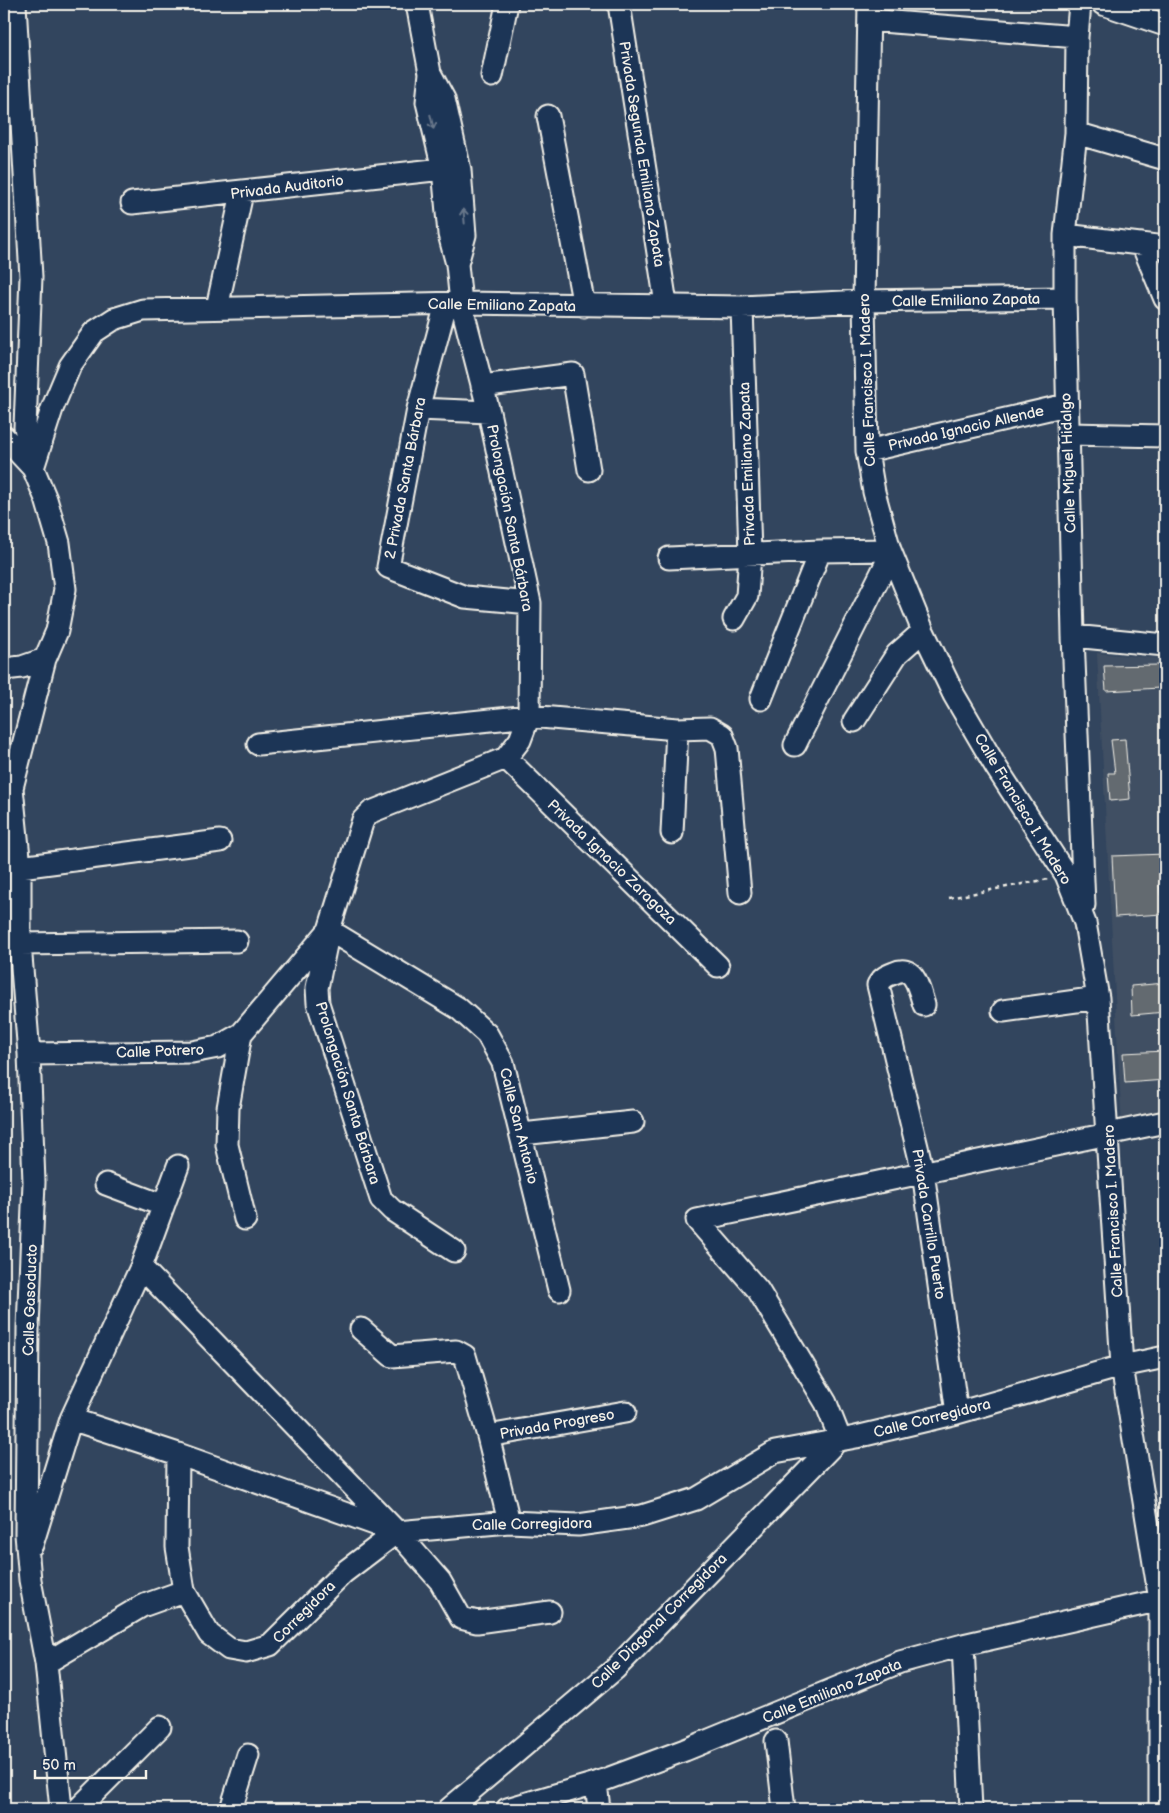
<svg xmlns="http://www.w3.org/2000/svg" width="1169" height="1813" font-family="'Balsamiq Sans',sans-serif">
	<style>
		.built { fill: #415063 }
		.building { fill: #646a6f; stroke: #f4f1e8 }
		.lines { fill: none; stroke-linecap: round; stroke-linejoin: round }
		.minor-casing { stroke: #f4f1e8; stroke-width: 25 }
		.path { stroke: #f4f1e8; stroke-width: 2.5; stroke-dasharray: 4 4; stroke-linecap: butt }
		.minor { stroke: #1d3557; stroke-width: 21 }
		.oneway { stroke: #68778a }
		.labels { text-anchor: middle; stroke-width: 4.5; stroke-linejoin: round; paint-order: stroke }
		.street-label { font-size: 15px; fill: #f4f1e8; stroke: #1d3557 }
	</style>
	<rect width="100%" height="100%" fill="#32455e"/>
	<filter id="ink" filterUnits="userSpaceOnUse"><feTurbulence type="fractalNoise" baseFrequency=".02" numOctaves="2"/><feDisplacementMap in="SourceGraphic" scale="10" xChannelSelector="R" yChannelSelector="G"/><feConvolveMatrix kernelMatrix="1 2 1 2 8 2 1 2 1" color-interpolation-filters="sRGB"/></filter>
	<g filter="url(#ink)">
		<path class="built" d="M1097,653L1165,659V1117L1122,1128Z"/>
		<path class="building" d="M1159,665L1160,688L1106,691L1104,666Z
			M1125,739L1130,799L1110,801L1108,773H1115L1111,740Z
			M1165,854V884H1159L1163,914L1115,917L1112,856Z
			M1165,983V1012L1132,1015L1131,986Z
			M1165,1051V1080L1125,1083L1123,1053Z"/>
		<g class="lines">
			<defs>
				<path id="minor" d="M15,4L31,277L25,427L33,468L46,499L59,543L65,589L57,631L45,659L12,788L20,867V944L29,1054L34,1182L28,1328L26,1534L30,1580L46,1663L61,1809
					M417,4L430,73L427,102L443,169L449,234L457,264L461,303L489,412L530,603L529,716L520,740L506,758L371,812L363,820L329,930L317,988L318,1003L381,1199L392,1210L454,1251
					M619,4L666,304
					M869,4L864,301L867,451L874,492L890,550L923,631L954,695L996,767L1066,875L1085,923L1098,998L1122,1366L1160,1600V1809
					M1080,4L1077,37L1076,133L1065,235V298L1073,636L1084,905
					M1103,4L1165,25
					M869,20L1077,37
					M430,73L444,99L460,170L465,235L457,264
					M492,76L507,4
					M548,116L584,306
					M1076,133L1165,159
					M132,203L443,169
					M1065,235L1165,247
					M1142,244L1165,299
					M446,304L418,409L388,567L465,597L530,603
					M217,308L242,193
					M482,386L573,374L589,470
					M418,409L489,412
					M1069,434L1165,436
					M4,437L33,468
					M867,451L1066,405
					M33,468L52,409L70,366L94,332L114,319L143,310L461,303L742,307L864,301L1065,298
					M669,558L820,551L890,550
					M734,619L747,596L750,554L742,307
					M1073,636L1165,645
					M4,669L22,667L45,659
					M761,699L820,551
					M854,721L897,654L923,631
					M258,744L529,716L677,729L710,728L722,735L727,748L740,893
					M795,745L891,554
					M506,758L718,966
					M672,833L677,729
					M20,867L220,841
					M20,944L237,941
					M924,1005C919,990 915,963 894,973C886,976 882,978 878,985L923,1172L957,1413
					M1003,1011L1098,998
					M241,1034L228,1108L227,1145L245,1219
					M29,1054L192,1052L218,1047L241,1034L329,930L458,1008L487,1034L503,1063L559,1290
					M522,1134L633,1122
					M106,1184L162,1205
					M141,1267L397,1532L440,1581L461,1618L477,1622L550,1612
					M361,1329L392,1356L456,1351L465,1356L488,1436L509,1522
					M71,1419L178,1454L397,1532L509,1522L578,1525L642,1516L696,1499L775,1452L856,1437L957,1413L1122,1366L1165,1357
					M488,1436L625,1412
					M178,1454L177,1547L184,1591L209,1634L229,1649L246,1652L270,1645L343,1573L397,1532
					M32,1545L71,1419L141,1267L178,1166
					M963,1645L971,1809
					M46,1663L142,1606L184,1591
					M776,1741L784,1809
					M596,1783L599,1809
					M78,1809L160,1727
					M231,1809L248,1755
					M449,1809L615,1669L837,1441V1431L826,1403L758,1290L697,1220L1165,1122
					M507,1809L596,1783L685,1750L900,1662L963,1645L1165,1599"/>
			</defs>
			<use href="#minor" class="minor-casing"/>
			<path class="path" d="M949,898L1048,879"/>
			<use href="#minor" class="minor"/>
		</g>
		<defs><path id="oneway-shaft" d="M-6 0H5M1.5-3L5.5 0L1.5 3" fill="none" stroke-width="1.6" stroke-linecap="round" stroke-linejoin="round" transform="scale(1.25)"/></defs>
		<g class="oneway">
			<use href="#oneway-shaft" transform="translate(432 122) rotate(77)"/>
			<use href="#oneway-shaft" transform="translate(464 216) rotate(-95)"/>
		</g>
	</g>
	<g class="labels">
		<g class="street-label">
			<text transform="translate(642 154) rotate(81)" y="5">Privada Segunda Emiliano Zapata</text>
			<text transform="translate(287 187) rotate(-7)" y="5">Privada Auditorio</text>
			<text transform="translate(966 300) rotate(-1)" y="5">Calle Emiliano Zapata</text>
			<text transform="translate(502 305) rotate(1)" y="5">Calle Emiliano Zapata</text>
			<text transform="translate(867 380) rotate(-92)" y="5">Calle Francisco I. Madero</text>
			<text transform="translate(966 428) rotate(-13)" y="5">Privada Ignacio Allende</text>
			<text transform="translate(1068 463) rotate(-92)" y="5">Calle Miguel Hidalgo</text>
			<text transform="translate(747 464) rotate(-92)" y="5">Privada Emiliano Zapata</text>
			<text transform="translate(405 478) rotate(-79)" y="5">2 Privada Santa Bárbara</text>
			<text transform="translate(510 518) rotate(79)" y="5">Prolongación Santa Bárbara</text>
			<text transform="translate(1023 809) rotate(59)" y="5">Calle Francisco I. Madero</text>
			<text transform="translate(612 862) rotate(44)" y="5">Privada Ignacio Zaragoza</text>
			<text transform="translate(160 1051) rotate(-2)" y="5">Calle Potrero</text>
			<text transform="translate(348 1093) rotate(73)" y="5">Prolongación Santa Bárbara</text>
			<text transform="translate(519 1126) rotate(76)" y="5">Calle San Antonio</text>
			<text transform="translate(1113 1211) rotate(-93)" y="5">Calle Francisco I. Madero</text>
			<text transform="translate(929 1224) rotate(81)" y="5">Privada Carrillo Puerto</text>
			<text transform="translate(30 1300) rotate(-88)" y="5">Calle Gasoducto</text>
			<text transform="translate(932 1418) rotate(-14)" y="5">Calle Corregidora</text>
			<text transform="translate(557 1424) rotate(-10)" y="5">Privada Progreso</text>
			<text transform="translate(532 1524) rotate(-1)" y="5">Calle Corregidora</text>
			<text transform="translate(304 1612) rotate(-45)" y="5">Corregidora</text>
			<text transform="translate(659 1621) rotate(-45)" y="5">Calle Diagonal Corregidora</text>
			<text transform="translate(832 1691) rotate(-22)" y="5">Calle Emiliano Zapata</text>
		</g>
	</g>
	<rect width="1169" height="1813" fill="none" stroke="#1d3557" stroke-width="20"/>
	<rect x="10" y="10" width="1149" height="1793" fill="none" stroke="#f4f1e8" stroke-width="2" filter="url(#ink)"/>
	<path d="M35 1770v8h111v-8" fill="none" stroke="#f4f1e8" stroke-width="2.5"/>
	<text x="42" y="1770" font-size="15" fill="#f4f1e8" stroke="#1d3557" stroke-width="4" paint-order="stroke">50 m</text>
</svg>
